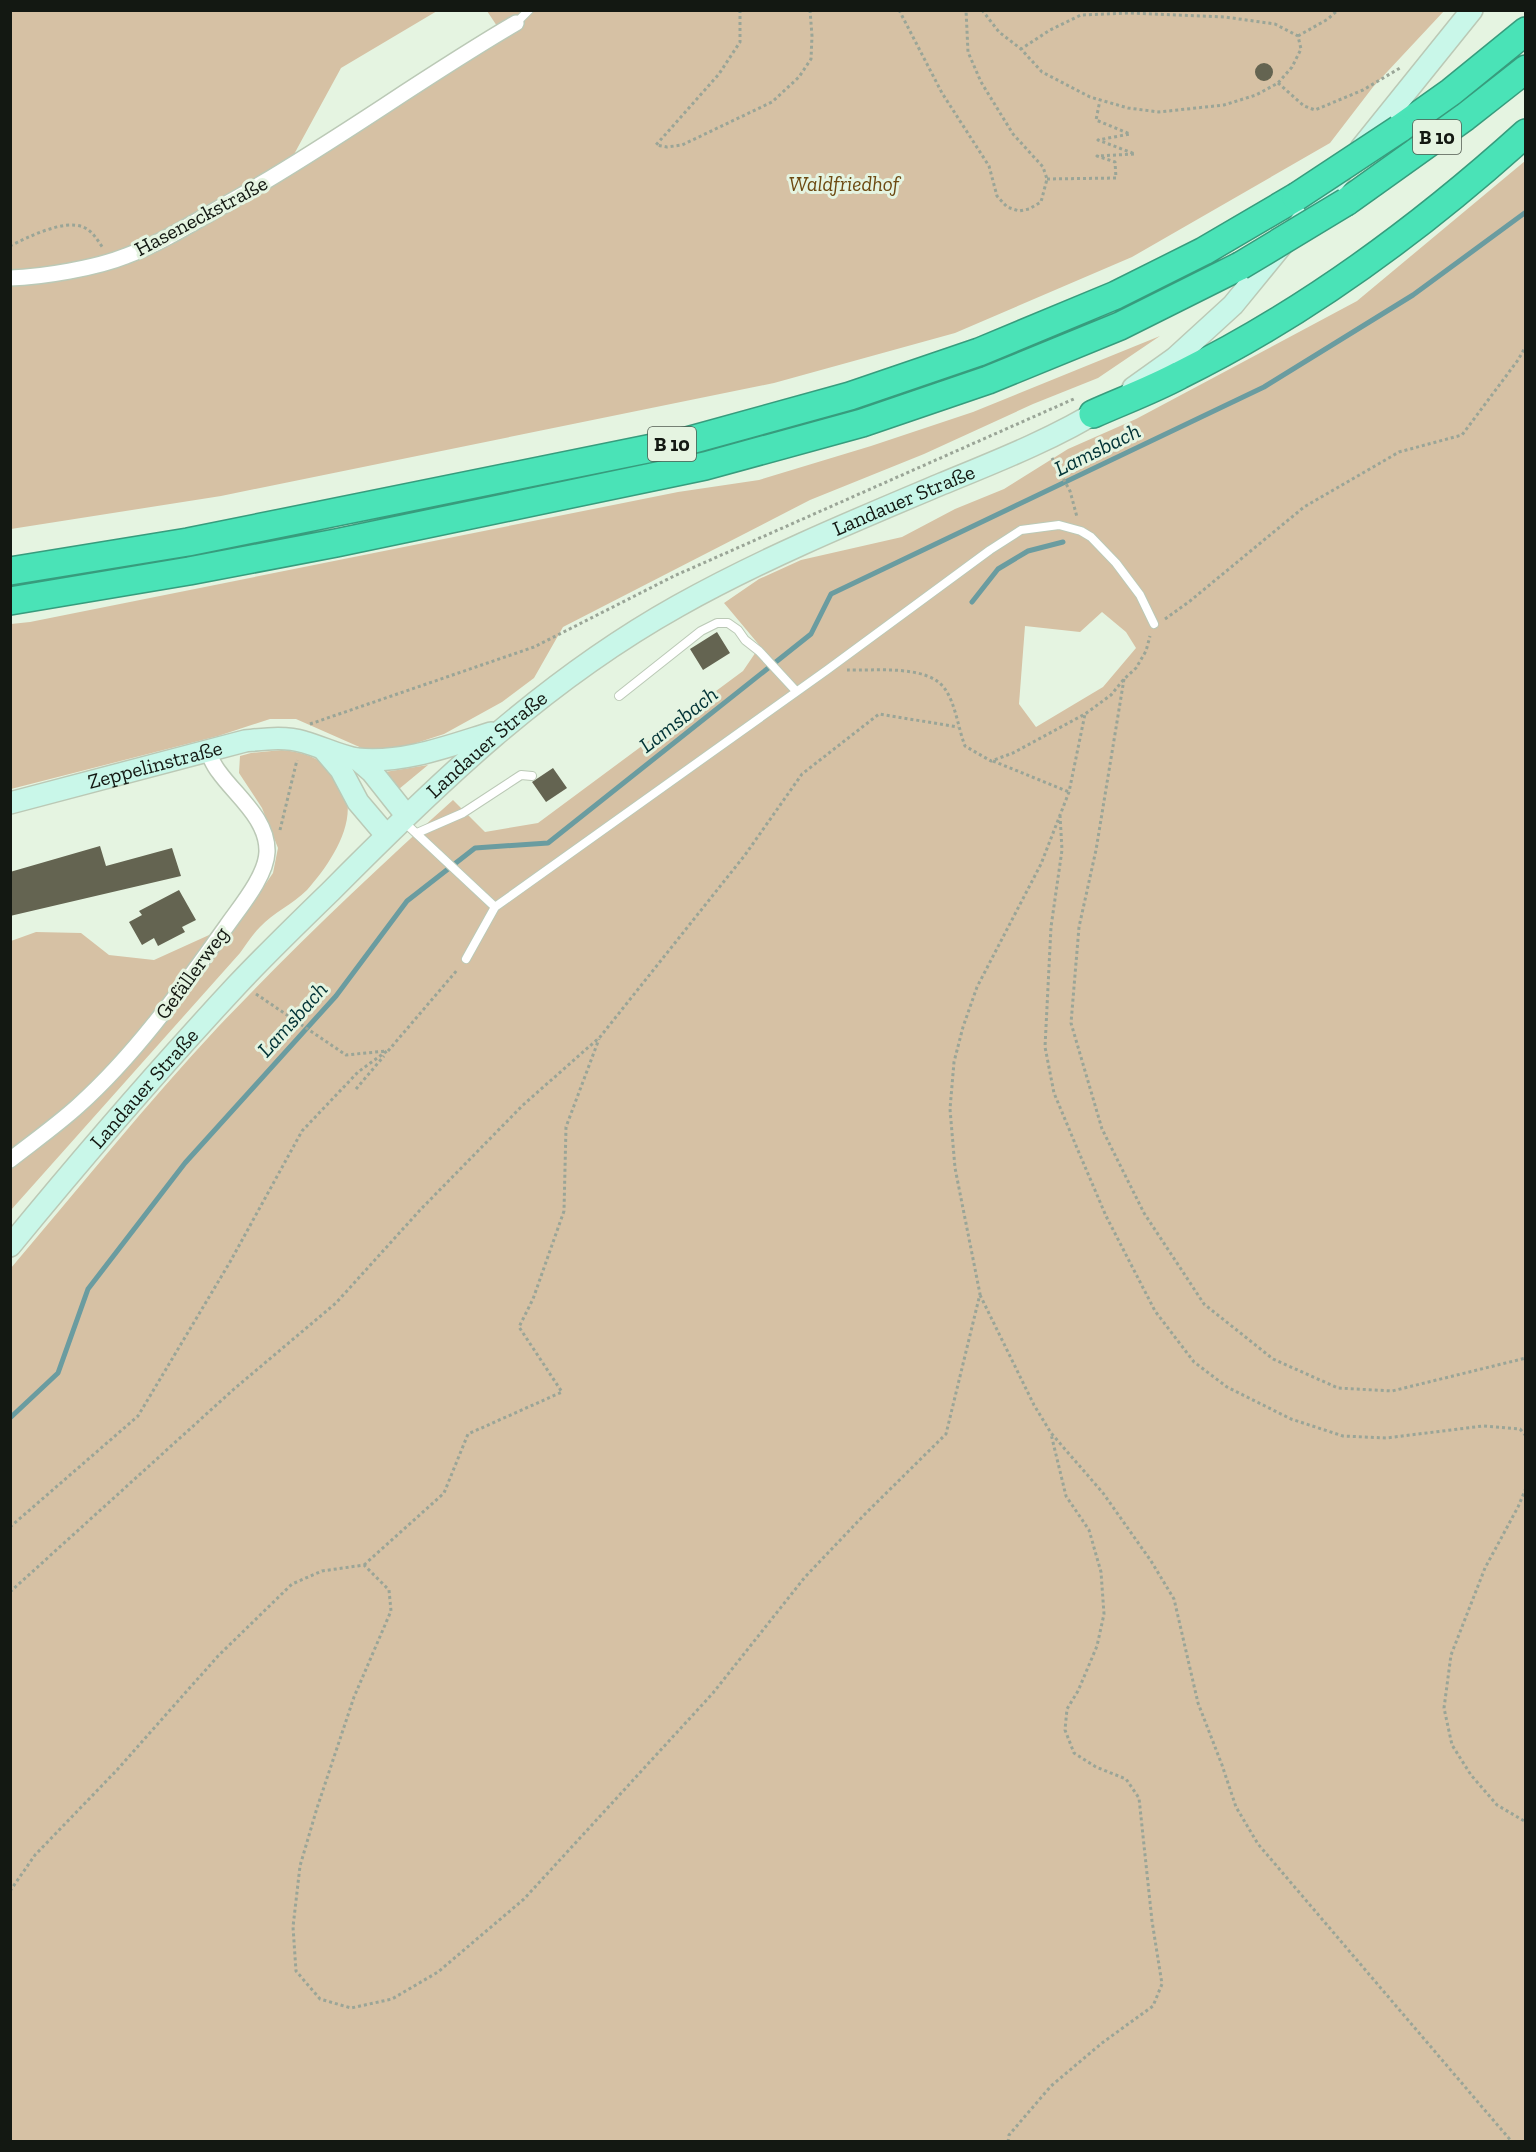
<svg xmlns="http://www.w3.org/2000/svg" width="1536" height="2152" font-family="'Zilla Slab',serif">
	<style>
		.green { fill: #d6c1a4; fill-rule: evenodd }
		.lines { fill: none; stroke-linecap: round; stroke-linejoin: round }
		.stream { stroke: #6a9ca0; stroke-width: 5 }
		.building { fill: #646451 }
		.lane-casing { stroke: #bbc9b6; stroke-width: 10 }
		.street-casing { stroke: #bbc9b6; stroke-width: 18 }
		.secondary-casing { stroke: #bbc9b6; stroke-width: 24 }
		.highway-casing { stroke: #379c7d; stroke-width: 30 }
		.path { stroke: #9aa597; stroke-width: 3; stroke-dasharray: 3 3; stroke-linecap: butt }
		.lane { stroke: #fff; stroke-width: 8 }
		.street { stroke: #fff; stroke-width: 15 }
		.secondary { stroke: #c9f7e9; stroke-width: 21 }
		.highway { stroke: #4ae3b7; stroke-width: 27 }
		.highway-bridge-casing { stroke: #379c7d; stroke-width: 30; stroke-linecap: butt }
		.highway-bridge { stroke: #4ae3b7; stroke-width: 27 }
		.labels { text-anchor: middle; stroke-width: 6; stroke-linejoin: round; paint-order: stroke }
		.shield { fill: #e5f4e1; stroke: #525a50; stroke-width: 1.5 }
		.shield-label { font-size: 20px; font-weight: bold; fill: #131812 }
		.park-label { font-size: 21px; font-style: italic; fill: #6d4a12; stroke: #e5f4e1 }
		.street-label { font-size: 21px; fill: #131812; stroke: #e5f4e1 }
		.water-label { font-size: 22px; font-style: italic; fill: #003235; stroke: #e5f4e1 }
	</style>
	<rect width="100%" height="100%" fill="#e5f4e1"/>
	<path class="green" d="M11,11H437L341,68L286,169L501,32L487,11H1444L1373,87L1330,143L1132,257L955,333L774,383L221,496L11,529Z
		M1525,161V2141L11,2142V1268C79,1188 146,1104 218,1027C293,948 372,873 453,800L485,832L538,823L743,671L760,646L724,603L759,579L801,560L902,537L955,509L1004,489L1068,449L1136,419L1357,301ZM1102,612L1126,632L1136,648L1103,687L1036,727L1019,704L1025,626L1080,632Z
		M1160,336L1098,378L1033,404L924,454L810,500L563,627L534,678L502,702L444,734L407,746L385,750L364,749L296,719H270L218,736L11,789V624L30,622L678,492L759,480L871,446L973,412Z
		M282,750C309,753 324,759 340,782C363,817 330,864 307,890C293,904 273,913 260,927C252,935 246,945 240,953L11,1210V941L36,932L81,933L109,955L154,960L240,921L273,873L278,848L262,808L239,773L240,756L251,753Z
		M428,765L399,789L385,772Z"/>
	<g class="lines">
		<path class="stream" d="M972,602L998,569L1028,551L1063,542
			M10,1418L58,1373L88,1289L185,1163L336,996L407,901L475,848L548,843L811,634L831,594L1264,387L1413,295L1526,212"/>
	</g>
	<path class="building" d="M1255 72a9 9 0 1 1 18 0a9 9 0 1 1-18 0Z
		M717,632L730,653L703,670L690,649Z
		M553,768L567,788L546,802L532,782Z
		M100,846L106,866L172,848L181,876L10,916V872Z
		M179,890L196,920L182,927L185,932L158,946L154,938L142,945L129,922L142,915L139,911Z"/>
	<g class="lines">
		<defs>
			<path id="lane" d="M516,23L529,10
				M619,696L701,631L717,623H728L738,630L745,640L759,651L796,691
				M403,821L495,907
				M417,833L463,813L521,775L532,776
				M466,959L495,907L827,670L990,550L1021,530L1059,525L1081,531L1091,537L1116,563L1140,595L1154,624"/>
			<path id="street" d="M10,278C43,277 96,268 126,256C164,242 199,219 235,199C331,145 420,79 516,23
				M10,1160C33,1142 57,1125 78,1106C136,1054 181,990 226,927C239,908 266,877 267,852C268,819 236,796 219,772C214,766 211,759 208,752"/>
			<g id="secondary">
				<path d="M1361,148L1472,10"/>
				<path d="M1133,388L1175,358L1233,305L1340,174"/>
				<path d="M324,750L341,770L358,802L386,835"/>
				<path d="M357,759L372,772L406,815"/>
				<path id="s1" d="M10,803L245,741C265,739 285,736 304,742C322,747 339,756 357,759C402,764 449,746 491,733"/>
				<path id="s2" d="M10,1246C83,1157 158,1070 236,986C267,953 299,922 331,891C438,783 544,681 678,606C762,559 851,522 939,485C995,462 1054,439 1105,407"/>
			</g>
			<path id="highway" d="M1399,129L1451,92L1526,31
				M1346,202L1465,117L1526,69
				M1093,414C1122,401 1152,390 1180,375C1306,313 1422,227 1526,133
				M10,571L188,542L687,441L850,396L979,352L1116,295L1204,251L1296,197
				M10,601L189,571L336,543L705,466L862,423L988,380L1120,326L1240,266"/>
		</defs>
		<use href="#lane" class="lane-casing"/>
		<use href="#street" class="street-casing"/>
		<use href="#secondary" class="secondary-casing"/>
		<use href="#highway" class="highway-casing"/>
		<path class="path" d="M740,10V42L719,74L656,145L667,147L682,145L772,102L799,77L811,59L812,36L810,10
			M899,10L942,93L989,166L997,196L1007,207L1019,211L1029,209L1041,202L1047,179L1043,167L1013,134L981,82L968,52L966,10
			M982,10L999,32L1021,49L1042,72L1090,97L1128,108L1159,112L1224,105L1256,95L1278,83L1292,67L1301,49L1298,36L1275,24L1225,17L1130,13L1081,15L1050,30L1021,49
			M1298,36L1328,19L1338,10
			M1278,83L1304,106L1315,110L1363,90L1400,68
			M1047,179L1116,178L1115,162L1097,156L1135,154L1098,140L1130,134L1096,120L1100,100
			M10,246C28,237 64,219 83,227C93,231 97,240 103,248
			M1052,458L1070,491L1077,517
			M1165,619L1190,601L1304,507L1399,452L1462,435L1518,360L1526,346
			M847,670C874,671 928,664 945,689C956,705 958,728 965,746L991,761L1013,753L1085,714L1111,695L1124,679L1136,668L1146,651L1150,636
			M1124,679L1096,850L1079,927L1071,1023L1102,1129L1144,1213L1204,1304L1273,1359L1338,1388L1392,1391L1526,1358
			M310,724L534,647L674,576L1076,398
			M993,761L1069,792
			M1060,815L1062,850L1051,927L1045,1047L1054,1093L1077,1148L1106,1216L1155,1311L1194,1362L1227,1387L1291,1419L1343,1436L1386,1438L1483,1426L1520,1429L1526,1436
			M280,830L297,760
			M256,994L346,1055L386,1051
			M388,1051L458,969
			M356,1089L384,1056
			M980,1295L1034,1405L1051,1433L1103,1493L1151,1561L1174,1599L1198,1703L1222,1765L1236,1807L1258,1844L1512,2142
			M1526,1488L1518,1507L1485,1568L1451,1655L1444,1708L1452,1745L1471,1775L1497,1805L1526,1822
			M10,1527L138,1416L230,1262L302,1131L358,1072L387,1051
			M364,1565L444,1493L468,1434L562,1392L519,1327L533,1299L564,1211L566,1127L599,1039
			M10,1592L234,1389L336,1303L421,1209L523,1105L600,1037L745,855L802,774L879,714L958,727
			M10,1891L35,1855L116,1771L218,1656L292,1584L322,1571L364,1565L389,1590L391,1611L354,1697L317,1808L300,1866L293,1927L296,1971L320,1999L351,2008L392,1999L438,1972L524,1899L713,1693L805,1577L865,1514L946,1434L980,1294L955,1168L950,1109L954,1062L963,1027L977,987L1041,864L1069,792L1085,714
			M1008,2142L1009,2135L1051,2086L1102,2043L1153,2006L1162,1984L1152,1921L1139,1798L1126,1779L1096,1767L1074,1753L1065,1730L1067,1709L1078,1691L1097,1646L1104,1614L1101,1572L1089,1530L1066,1496L1051,1434"/>
		<use href="#lane" class="lane"/>
		<use href="#street" class="street"/>
		<use href="#secondary" class="secondary"/>
		<use href="#highway" class="highway"/>
		<defs>
			<path id="highway-bridge" d="M1296,197L1399,129
				M1240,266L1346,202"/>
		</defs>
		<use href="#highway-bridge" class="highway-bridge-casing"/>
		<use href="#highway-bridge" class="highway-bridge"/>
	</g>
	<g class="labels">
		<g class="shield">
			<rect x="1413" y="120" width="48" height="34" rx="4.5"/>
			<rect x="648" y="427" width="48" height="34" rx="4.5"/>
		</g>
		<g class="shield-label">
			<text x="1437" y="144">B 10</text>
			<text x="672" y="451">B 10</text>
		</g>
		<g class="park-label">
			<text x="844" y="191">Waldfriedhof</text>
		</g>
		<g class="street-label">
			<text transform="translate(201 216) rotate(-28)" y="7">Haseneckstraße</text>
			<text dy="7" stroke="none"><textPath href="#s2" startOffset="1179">Landauer Straße</textPath></text>
			<text dy="7" stroke="none"><textPath href="#s2" startOffset="693">Landauer Straße</textPath></text>
			<text dy="7" stroke="none"><textPath href="#s1" startOffset="150">Zeppelinstraße</textPath></text>
			<text transform="translate(192 973) rotate(-54)" y="7">Gefällerweg</text>
			<text dy="7" stroke="none"><textPath href="#s2" startOffset="207">Landauer Straße</textPath></text>
		</g>
		<g class="water-label">
			<text transform="translate(1097 449) rotate(-26)" y="8">Lamsbach</text>
			<text transform="translate(678 719) rotate(-38)" y="8">Lamsbach</text>
			<text transform="translate(292 1019) rotate(-48)" y="8">Lamsbach</text>
		</g>
	</g>
	<rect width="1536" height="2152" fill="none" stroke="#131812" stroke-width="24"/>
</svg>
